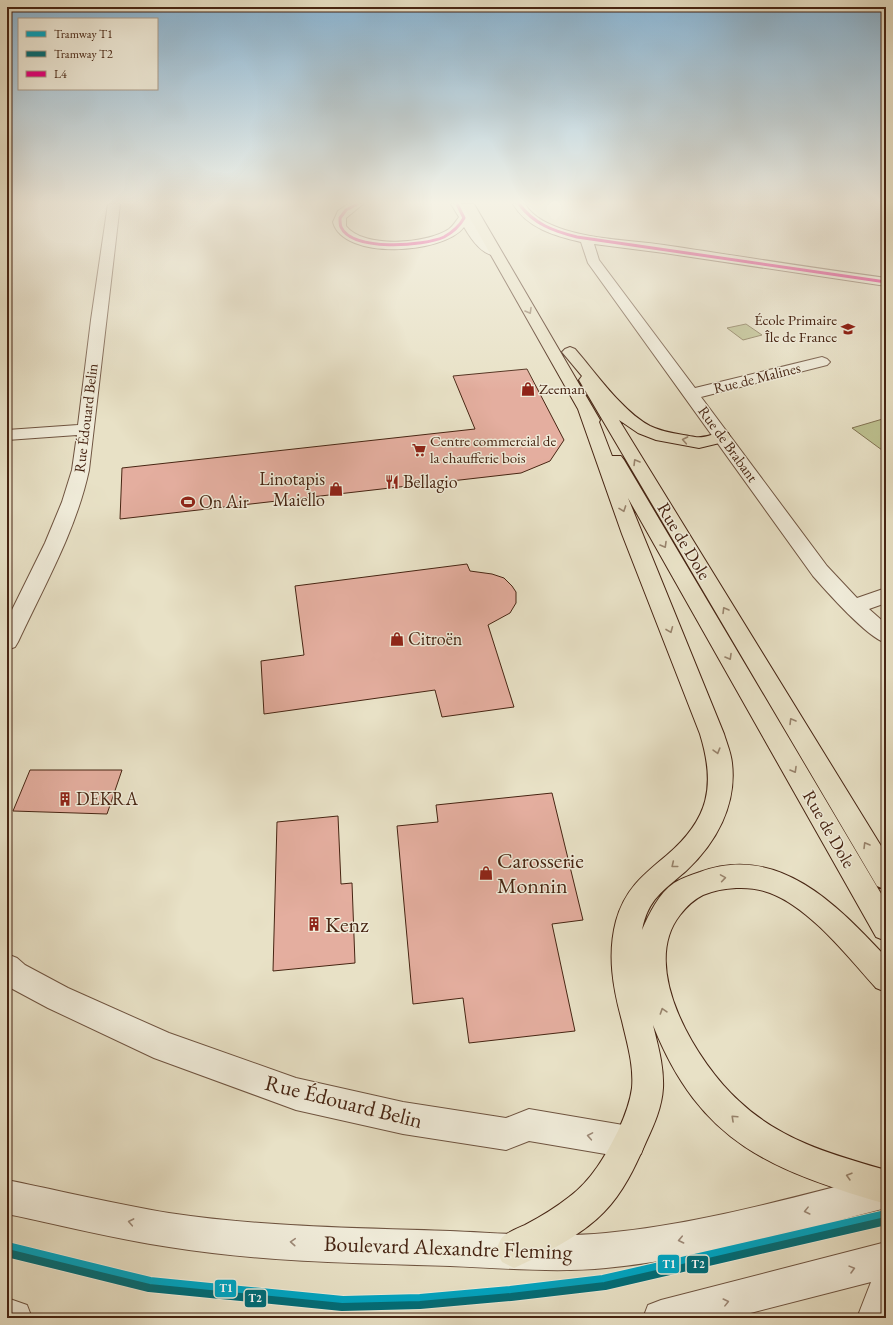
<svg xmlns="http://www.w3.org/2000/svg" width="893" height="1325" font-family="'EB Garamond',serif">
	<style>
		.green { fill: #bdc190; stroke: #827352 }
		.building { fill: #e4ae9f; stroke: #472513 }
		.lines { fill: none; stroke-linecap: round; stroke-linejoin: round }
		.minor-casing { stroke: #6f5440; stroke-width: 2 }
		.tertiary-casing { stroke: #6f5440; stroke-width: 2 }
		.primary-casing { stroke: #472513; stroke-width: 2 }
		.minor { fill: #f0ecda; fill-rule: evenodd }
		.tertiary { fill: #f0ecda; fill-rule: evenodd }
		.primary { fill: #e8e1c6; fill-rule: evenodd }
		.bus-1-casing { stroke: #f0ecda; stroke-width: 5 }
		.bus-1 { stroke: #e5007d; stroke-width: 3 }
		.tram-1-casing { stroke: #f0ecda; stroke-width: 10 }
		.tram-2-casing { stroke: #f0ecda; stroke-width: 10 }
		.tram-1 { stroke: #00a5c2; stroke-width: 8 }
		.tram-2 { stroke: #006d78; stroke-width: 8 }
		.oneway { stroke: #98836c }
		.oneway2 { stroke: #9c8876 }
		.labels { text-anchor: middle; stroke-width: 3; stroke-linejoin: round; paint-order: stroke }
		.far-poi-label { font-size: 15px; fill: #472513; stroke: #f0ecda; text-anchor: start }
		.far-street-label { font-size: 15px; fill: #472513; stroke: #f0ecda }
		.poi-label { font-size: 18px; fill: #472513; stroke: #f0ecda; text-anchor: start }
		.street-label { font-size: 18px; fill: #472513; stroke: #f0ecda }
		.near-poi-label { font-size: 22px; fill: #472513; stroke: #f0ecda; text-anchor: start }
		.near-street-label { font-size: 22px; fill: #472513; stroke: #f0ecda }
		.line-badge { stroke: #f0ecda; stroke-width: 1.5 }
		.badge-label { font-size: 11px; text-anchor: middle; font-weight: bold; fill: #fff }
	</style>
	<rect width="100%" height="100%" fill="#e8e1c6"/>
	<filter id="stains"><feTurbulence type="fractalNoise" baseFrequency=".005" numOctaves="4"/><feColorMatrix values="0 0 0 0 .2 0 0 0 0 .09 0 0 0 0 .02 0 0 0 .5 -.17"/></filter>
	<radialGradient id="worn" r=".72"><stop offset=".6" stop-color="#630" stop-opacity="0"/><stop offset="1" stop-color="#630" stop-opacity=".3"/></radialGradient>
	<path class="green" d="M746,324L762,335L743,340L727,328Z
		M886,418V453L852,428Z"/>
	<path class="building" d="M527,369L564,440L550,461L521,473L120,519L122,468L475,429L453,376Z
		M467,564L470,571L492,574L504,578L512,586L516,592V603L510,613L488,625L514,707L442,717L435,690L264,714L261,661L304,655L295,586Z
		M30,770H122L107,814L13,811Z
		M552,793L583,920L552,924L575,1031L469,1043L463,998L413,1004L397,826L438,822L436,805Z
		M338,816L341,884L352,883L355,963L273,971L277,822Z"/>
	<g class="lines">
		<defs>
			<path id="minor" d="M108,204H120L89,470C76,531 44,586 18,642L15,647L7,650V620L45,543L62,502L72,470L77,435L7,440V430L78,425L91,320Z
				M348,204H363L346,218V226C364,249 427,244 449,229C453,226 456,221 459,217L451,204H463L482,237L501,252L500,255C484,259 471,239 464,227C444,254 343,261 333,222L338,211Z
				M513,204H525C533,218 550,225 565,230C597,240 630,240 664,245C738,256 812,268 886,278V286L664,253L594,244L599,260L695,388L822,357L827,359L830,362L827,365L701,397L827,566L857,598L886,588V603L869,609L886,624V643C868,638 827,592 813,576L588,263L581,242C555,236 527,228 513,204Z
				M7,954L17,958L25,965L68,988L169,1033L296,1078L403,1102L506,1118L529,1109L629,1126L641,1130L645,1142L641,1154L629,1158L529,1141L506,1150L403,1134L296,1110L154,1058L48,1008L7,986Z"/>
			<path id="tertiary" d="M886,1174V1208C794,1232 701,1259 606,1268C557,1273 500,1268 450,1266C356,1263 262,1262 169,1247C115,1239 61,1225 7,1214V1180C61,1191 115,1204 169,1213C262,1227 356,1228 450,1231C501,1233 555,1238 606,1233C701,1224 794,1197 886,1174Z
				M886,1242V1318H857L871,1282L731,1318H643L648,1305L661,1300Z
				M7,1298L27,1305L32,1318H7Z"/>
			<path id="primary" d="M462,204H474L600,420L599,422L612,456H621L624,460L886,902V941L876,937L628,498L724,734C727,744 731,753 732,763C737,805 716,843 686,871C663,891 648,899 642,930C649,914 659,893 674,883C682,878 691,875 700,872C779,843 837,905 886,957V992L876,988C848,957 810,908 770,893C750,885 723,887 703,895C693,900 687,906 680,915C638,968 698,1064 739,1101C780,1140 833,1155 886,1170V1204C772,1170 700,1144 653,1025C658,1046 664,1066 663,1088C662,1107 654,1125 646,1142C635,1167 623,1193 604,1212C582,1235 543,1255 514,1268L502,1262L496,1250C498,1246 499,1242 501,1239C505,1233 518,1228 525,1225C540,1217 555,1208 569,1197C591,1181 606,1155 618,1131C624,1118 630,1103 632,1088C634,1065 627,1043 622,1021C613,988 607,955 616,921C625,889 643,875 667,855C709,819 716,786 700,734L622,534L578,409Z
				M570,347L575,349C596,373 622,411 650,426C664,433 680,434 695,437C706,439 716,431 728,433L730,437L728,441L699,448L656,440L638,433L619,420L886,854V890L877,886L579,380L582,376L562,352L565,349Z"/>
		</defs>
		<use href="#minor" class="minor-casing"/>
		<use href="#tertiary" class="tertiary-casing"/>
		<use href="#primary" class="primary-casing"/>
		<use href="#minor" class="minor"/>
		<use href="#tertiary" class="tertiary"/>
		<use href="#primary" class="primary"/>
		<defs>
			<path id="bus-1" d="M357,204L346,210L340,218C340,221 340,225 341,227C352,252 424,246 444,237C453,232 459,227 464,218L457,204
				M519,204C534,224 553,231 577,237L886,282"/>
		</defs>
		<use href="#bus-1" class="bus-1-casing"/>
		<use href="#bus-1" class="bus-1"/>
		<defs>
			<path id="tram-1" d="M7,1246L150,1281L343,1300L420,1298L510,1290L603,1279L886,1214"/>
			<path id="tram-2" d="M7,1253L149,1288L342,1307L420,1305L511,1297L605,1286L886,1221"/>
		</defs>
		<use href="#tram-1" class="tram-1-casing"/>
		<use href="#tram-2" class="tram-2-casing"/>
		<use href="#tram-1" class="tram-1"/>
		<use href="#tram-2" class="tram-2"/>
	</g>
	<defs><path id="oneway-chevron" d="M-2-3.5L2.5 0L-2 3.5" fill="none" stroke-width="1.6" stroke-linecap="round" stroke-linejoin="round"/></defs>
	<g class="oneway">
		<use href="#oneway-chevron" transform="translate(529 311) rotate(60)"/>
		<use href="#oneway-chevron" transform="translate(685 440) rotate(-169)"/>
		<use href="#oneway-chevron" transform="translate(636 462) rotate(-121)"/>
		<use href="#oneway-chevron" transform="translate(623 509) rotate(70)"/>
		<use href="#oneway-chevron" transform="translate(664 545) rotate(60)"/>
		<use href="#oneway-chevron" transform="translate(725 610) rotate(-121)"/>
		<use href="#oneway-chevron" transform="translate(670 630) rotate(68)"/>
		<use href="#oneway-chevron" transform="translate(729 657) rotate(60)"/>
		<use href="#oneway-chevron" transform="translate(792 721) rotate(-121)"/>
		<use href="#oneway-chevron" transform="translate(717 751) rotate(74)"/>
		<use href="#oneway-chevron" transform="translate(794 770) rotate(60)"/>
		<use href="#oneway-chevron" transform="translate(866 845) rotate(-121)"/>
		<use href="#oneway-chevron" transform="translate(674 865) rotate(141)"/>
		<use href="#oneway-chevron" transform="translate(723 878) rotate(-9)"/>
		<use href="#oneway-chevron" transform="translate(663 1011) rotate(-108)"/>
		<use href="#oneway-chevron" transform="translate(734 1118) rotate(-137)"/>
		<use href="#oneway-chevron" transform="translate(849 1176) rotate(-164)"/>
	</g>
	<g class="oneway2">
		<use href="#oneway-chevron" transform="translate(590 1136) rotate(-170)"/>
		<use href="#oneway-chevron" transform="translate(807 1211) rotate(166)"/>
		<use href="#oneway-chevron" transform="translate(131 1222) rotate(-169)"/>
		<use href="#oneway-chevron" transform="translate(681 1240) rotate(168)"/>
		<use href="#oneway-chevron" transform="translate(293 1242) rotate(-176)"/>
		<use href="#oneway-chevron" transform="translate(852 1269) rotate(-15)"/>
		<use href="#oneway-chevron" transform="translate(726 1302) rotate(-14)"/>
	</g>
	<linearGradient id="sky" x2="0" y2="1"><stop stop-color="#89b7d8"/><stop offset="0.52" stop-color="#f5f2e5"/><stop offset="1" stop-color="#f5f2e5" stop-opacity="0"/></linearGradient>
	<rect width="893" height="390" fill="url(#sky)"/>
	<defs>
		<symbol id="school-bare" viewBox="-9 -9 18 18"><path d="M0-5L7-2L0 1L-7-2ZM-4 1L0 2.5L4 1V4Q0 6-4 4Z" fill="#8f2418" stroke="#f0ecda" stroke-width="2.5" paint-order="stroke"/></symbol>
		<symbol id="shop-bare" viewBox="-9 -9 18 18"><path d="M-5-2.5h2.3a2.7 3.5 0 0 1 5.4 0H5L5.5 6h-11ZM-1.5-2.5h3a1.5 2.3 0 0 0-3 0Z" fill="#8f2418" stroke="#f0ecda" stroke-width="2.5" paint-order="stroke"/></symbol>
		<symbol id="supermarket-bare" viewBox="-9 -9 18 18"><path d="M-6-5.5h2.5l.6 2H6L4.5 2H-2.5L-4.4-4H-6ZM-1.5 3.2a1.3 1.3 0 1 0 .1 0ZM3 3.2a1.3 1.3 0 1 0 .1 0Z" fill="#8f2418" stroke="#f0ecda" stroke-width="2.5" paint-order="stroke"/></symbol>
		<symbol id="restaurant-bare" viewBox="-9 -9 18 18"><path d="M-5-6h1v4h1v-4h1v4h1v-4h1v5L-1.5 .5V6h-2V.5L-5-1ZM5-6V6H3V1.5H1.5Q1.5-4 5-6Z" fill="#8f2418" stroke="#f0ecda" stroke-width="2.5" paint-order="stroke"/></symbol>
		<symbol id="stadium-bare" viewBox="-9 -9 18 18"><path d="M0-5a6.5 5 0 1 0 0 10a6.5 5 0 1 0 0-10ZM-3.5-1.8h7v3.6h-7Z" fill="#8f2418" stroke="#f0ecda" stroke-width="2.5" paint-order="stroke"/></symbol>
		<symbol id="building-bare" viewBox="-9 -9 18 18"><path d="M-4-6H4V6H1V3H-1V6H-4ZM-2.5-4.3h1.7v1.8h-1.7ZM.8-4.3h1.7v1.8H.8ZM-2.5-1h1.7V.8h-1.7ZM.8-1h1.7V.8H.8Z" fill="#8f2418" stroke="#f0ecda" stroke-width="2.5" paint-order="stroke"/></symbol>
	</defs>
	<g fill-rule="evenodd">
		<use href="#school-bare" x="838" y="319" width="20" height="20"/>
		<use href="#shop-bare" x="518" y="379" width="20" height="20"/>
		<use href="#supermarket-bare" x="409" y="440" width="20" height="20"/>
		<use href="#restaurant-bare" x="382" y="472" width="20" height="20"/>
		<use href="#shop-bare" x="326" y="479" width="20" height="20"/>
		<use href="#stadium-bare" x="178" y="492" width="20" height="20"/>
		<use href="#shop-bare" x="387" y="629" width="20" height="20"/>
		<use href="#building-bare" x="55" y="789" width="20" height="20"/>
		<use href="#shop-bare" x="476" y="863" width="20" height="20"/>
		<use href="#building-bare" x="304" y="914" width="20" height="20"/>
	</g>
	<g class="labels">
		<g class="far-poi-label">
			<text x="837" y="325" text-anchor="end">École Primaire<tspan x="837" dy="17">Île de France</tspan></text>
			<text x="539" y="394">Zeeman</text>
			<text x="430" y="446">Centre commercial de<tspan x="430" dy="17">la chaufferie bois</tspan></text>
		</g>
		<g class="far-street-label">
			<text transform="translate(757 378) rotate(-14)" y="5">Rue de Malines</text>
			<text transform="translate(86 418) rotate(-83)" y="5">Rue Édouard Belin</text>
			<text transform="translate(728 444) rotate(54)" y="5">Rue de Brabant</text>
		</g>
		<g class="poi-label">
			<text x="325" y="485" text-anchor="end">Linotapis<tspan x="325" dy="21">Maiello</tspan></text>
			<text x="403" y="488">Bellagio</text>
			<text x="199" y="508">On Air</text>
			<text x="408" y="645">Citroën</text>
			<text x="76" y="805">DEKRA</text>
		</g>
		<g class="street-label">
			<text transform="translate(684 541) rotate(59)" y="6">Rue de Dole</text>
			<text transform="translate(829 829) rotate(60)" y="6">Rue de Dole</text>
		</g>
		<g class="near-poi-label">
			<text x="497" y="868">Carosserie<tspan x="497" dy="25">Monnin</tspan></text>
			<text x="325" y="932">Kenz</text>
		</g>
		<g class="near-street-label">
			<text transform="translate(344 1101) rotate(14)" y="8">Rue Édouard Belin</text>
			<text transform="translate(448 1247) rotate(2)" y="8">Boulevard Alexandre Fleming</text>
		</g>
	</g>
	<g class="line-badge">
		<rect x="657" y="1254" width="23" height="20" rx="4" fill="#00a5c2"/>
		<rect x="686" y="1255" width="23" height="19" rx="4" fill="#006d78"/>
		<rect x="214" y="1279" width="23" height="19" rx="4" fill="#00a5c2"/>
		<rect x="244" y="1289" width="23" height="19" rx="4" fill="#006d78"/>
	</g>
	<g class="badge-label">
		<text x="669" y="1268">T1</text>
		<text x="698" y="1268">T2</text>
		<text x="226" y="1292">T1</text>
		<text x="255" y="1302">T2</text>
	</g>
	<rect width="893" height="1325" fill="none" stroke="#e8e1c6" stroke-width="24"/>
	<rect x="8" y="8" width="877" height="1309" fill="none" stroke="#472513" stroke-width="2"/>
	<rect x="12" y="12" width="869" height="1301" fill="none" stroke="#472513"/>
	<rect x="18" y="18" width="140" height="72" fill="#f0ecda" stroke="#ac9c8a"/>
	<rect x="26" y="31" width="20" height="6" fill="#00a5c2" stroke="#ac9c8a"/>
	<text x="54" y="38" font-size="12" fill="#472513">Tramway T1</text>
	<rect x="26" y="51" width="20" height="6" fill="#006d78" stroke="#ac9c8a"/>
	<text x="54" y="58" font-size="12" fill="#472513">Tramway T2</text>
	<rect x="26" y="71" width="20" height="6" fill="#e5007d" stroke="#ac9c8a"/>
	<text x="54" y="78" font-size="12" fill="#472513">L4</text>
	<rect width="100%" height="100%" filter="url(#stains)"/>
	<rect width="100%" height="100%" fill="url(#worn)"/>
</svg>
